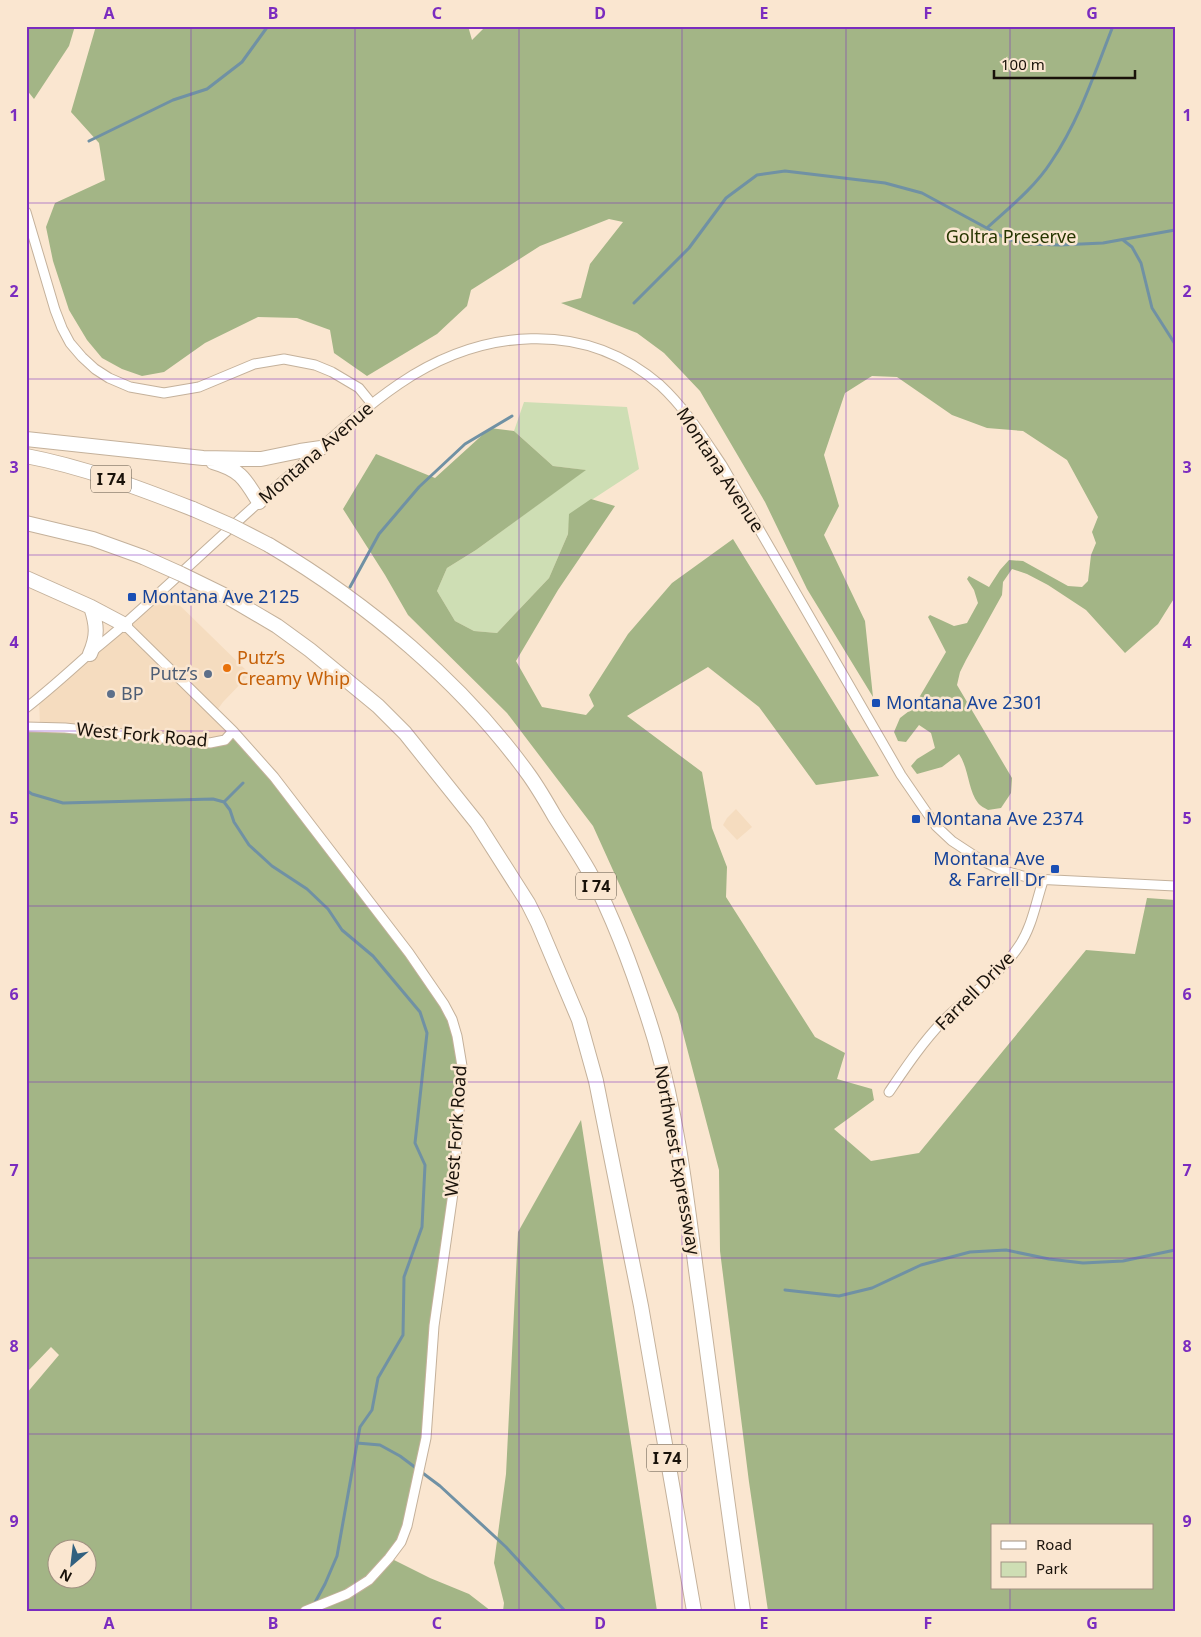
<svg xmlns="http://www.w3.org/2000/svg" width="1201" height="1637" font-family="'Noto Sans',sans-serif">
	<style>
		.built { fill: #f5dcbf }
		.green { fill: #cedeb4 }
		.forest { fill: #a3b586; fill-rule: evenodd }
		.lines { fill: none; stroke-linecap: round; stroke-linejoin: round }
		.stream { stroke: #7091a4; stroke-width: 3 }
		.minor-casing { stroke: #c4b19b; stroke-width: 11 }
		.highway-casing { stroke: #c4b19b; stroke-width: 16 }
		.minor { stroke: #fff; stroke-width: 9 }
		.highway { stroke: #fff; stroke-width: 14 }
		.highway-bridge-casing { stroke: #c4b19b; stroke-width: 16; stroke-linecap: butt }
		.highway-bridge { stroke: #fff; stroke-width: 14 }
		.grid { fill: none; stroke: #7b2cbf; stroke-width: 1; stroke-opacity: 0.55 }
		.transit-dot { fill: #1a4fb4; stroke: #fae6d0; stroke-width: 2 }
		.food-dot { fill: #e8710a; stroke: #fae6d0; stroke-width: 2 }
		.service-dot { fill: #5c6f8a; stroke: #fae6d0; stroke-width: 2 }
		.labels { text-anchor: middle; stroke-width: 5; stroke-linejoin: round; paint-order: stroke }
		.shield { fill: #fae6d0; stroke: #5c5245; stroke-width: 1 }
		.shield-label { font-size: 16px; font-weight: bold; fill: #19120a }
		.park-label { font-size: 18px; fill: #273600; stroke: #fae6d0 }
		.street-label { font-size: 18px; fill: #19120a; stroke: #fae6d0 }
		.transit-label { font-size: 18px; fill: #164399; stroke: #fae6d0; text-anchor: start }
		.food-label { font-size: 18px; fill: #c56008; stroke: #fae6d0; text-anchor: start }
		.service-label { font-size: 18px; fill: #4e5e75; stroke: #fae6d0; text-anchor: end }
		.neatline { fill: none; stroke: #7b2cbf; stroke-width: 2 }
		.grid-label { font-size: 16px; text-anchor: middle; font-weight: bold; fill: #7b2cbf }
	</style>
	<rect width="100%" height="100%" fill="#fae6d0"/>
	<path class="built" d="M163,589L250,674L223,702L215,713L233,731L210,743L40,727L39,698Z
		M736,809L752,827L737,840L723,825L727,818Z"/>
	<path class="green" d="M524,402L627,407L639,469L570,514L568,534L549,578L497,633L474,631L455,621L437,591L447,568L476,550L585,470L553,466L514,431Z"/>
	<path class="forest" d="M26,26H75L69,46L34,99L26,89Z
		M96,26H468L472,40L486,26H1175V597L1158,624L1125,653L1086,610L1048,585L1027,574L1012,569L1003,582L1002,595L966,660L960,672L957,685L1012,778L1011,793L1001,808L988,810C985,808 980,806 978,803C968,790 969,769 959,754L942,767L917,774L911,766L917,759L935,748L931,733L919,725L906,742L898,741L894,732L900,718L913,708L946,652L928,617L930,615L954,626L967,623L978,603L974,590L967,579L969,576L989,587L1000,570L1009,560L1023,561L1068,586L1082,587L1088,581L1091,555L1096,543L1092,532L1098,517L1067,460L1023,431L987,428L952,415L897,377L872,376L845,393L824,455L839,506L824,535L865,621L873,697L807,589L765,502L700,391L664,353L637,333L561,303L581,298L590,264L623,222L609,219L540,246L471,290L467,306L437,334L367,376L334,353L330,330L297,318L258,317L205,343L164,372L142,376L122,369L102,358L87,340L69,310L53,261L46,227L55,203L105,180L99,143L71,112Z
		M490,428L514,431L553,466L586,470L476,550L447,568L437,591L455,621L474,631L497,633L549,578L568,534L569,514L591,499L615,506L558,590L516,661L542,707L586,715L594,706L589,695L628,634L672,583L733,539L879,776L816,785L759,707L708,667L627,716L702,772L712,828L727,867L726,897L815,1037L845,1053L837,1079L872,1089L874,1100L834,1129L871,1161L919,1153L1086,950L1135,954L1147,898L1175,900V1611H768L749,1482L720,1251L719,1170L678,1014L593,826L507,713L408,615L385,575L343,509L376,454L435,478ZM992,1526H1152V1588H992Z
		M26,727L210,743L233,731L444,1004L462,1066L427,1414L407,1526L390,1558L430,1578L469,1594L491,1611H26V1394L59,1355L51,1347L28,1371L26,1369ZM58,1550H88V1580H58Z
		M581,1120L657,1611H503L504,1603L494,1563L506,1474L518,1232Z"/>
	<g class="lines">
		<path class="stream" d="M89,141L173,100L207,89L242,62L268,26
			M987,228C1009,208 1035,187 1051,162C1079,121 1095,72 1113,26
			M1123,240L1132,247L1141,263L1152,308L1175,344
			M634,303L689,248L726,198L757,175L785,171L885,183L922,193L1007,239L1029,244L1060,245L1103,243L1175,230
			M350,587L379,534L419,487L465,444L512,416
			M26,790L32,794L63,803L213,799L224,802L230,810L234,822L249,845L272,866L307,889L328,909L342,930L373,956L420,1012L427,1033L415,1143L425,1165L422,1227L404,1277L403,1335L378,1378L372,1410L360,1427L337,1556L325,1584L313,1606
			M224,802L243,783
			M785,1290L839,1296L872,1288L921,1265L970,1252L1006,1250L1049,1259L1083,1263L1123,1261L1175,1250
			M357,1443L380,1445L400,1456L440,1486L506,1547L565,1611"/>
		<defs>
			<path id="minor" d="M26,212L55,310L62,328L70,343L82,357L95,369L109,378L130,387L164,393L199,387L254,364L284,359L315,365L332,372L359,388L372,404
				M125,625L233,731L274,777L409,953L444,1004L452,1019L457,1036L462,1066L454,1186L434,1326L426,1438L407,1526L401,1542L389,1558L369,1580L347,1594L305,1611
				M26,708C48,691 69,672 90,653C102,643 115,633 127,622C180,575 231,526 284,480C321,448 358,412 399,384C480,329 583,318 660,385C685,408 703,437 722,465L901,775L936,826L952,841L981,860L1001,870L1034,879L1175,886
				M26,727L65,728L210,743L225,740L233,731
				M889,1092C906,1067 922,1043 943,1021C967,997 1000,975 1019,946C1032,927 1036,902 1043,881"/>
			<path id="highway" d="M26,439L203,458L261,459L300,451L321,448
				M26,456C84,467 139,488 193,509
				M213,462C241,470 245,479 259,502
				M26,523L93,539L143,557
				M269,545C367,603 462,682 529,775C539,789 547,803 555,817C567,836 580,855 591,875C618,927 638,984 655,1040C677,1115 686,1193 696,1270C712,1384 726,1497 743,1611
				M26,578L91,607L125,625
				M226,596L277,626L310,650L378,706L405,733L477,823L528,903L538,923L579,1020L596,1081L641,1306L694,1611
				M90,654C98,636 97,625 91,607"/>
		</defs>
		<use href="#minor" class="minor-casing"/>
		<use href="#highway" class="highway-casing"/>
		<use href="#minor" class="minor"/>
		<use href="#highway" class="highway"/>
		<defs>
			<path id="highway-bridge" d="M193,509L232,526L269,545
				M143,557L181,574L226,596"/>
		</defs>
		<use href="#highway-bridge" class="highway-bridge-casing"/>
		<use href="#highway-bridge" class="highway-bridge"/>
	</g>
	<path class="grid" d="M191,26V1611M355,26V1611M519,26V1611M682,26V1611M846,26V1611M1010,26V1526M26,203H1175M26,379H1175M26,555H1175M26,731H1175M26,906H1175M26,1082H1175M26,1258H1175M26,1434H1175M1010,1588V1611"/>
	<g class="transit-dot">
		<rect x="127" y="592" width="10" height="10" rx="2.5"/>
		<rect x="871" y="698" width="10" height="10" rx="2.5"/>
		<rect x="911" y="814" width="10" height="10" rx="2.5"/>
		<rect x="1050" y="864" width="10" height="10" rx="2.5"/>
	</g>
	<circle class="food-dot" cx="227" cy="668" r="5"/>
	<g class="service-dot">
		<circle cx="208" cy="674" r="5"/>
		<circle cx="111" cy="694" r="5"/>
	</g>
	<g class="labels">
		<g class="shield">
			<rect x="91" y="465.5" width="40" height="27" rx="4"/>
			<rect x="576" y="872.5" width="40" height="27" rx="4"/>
			<rect x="647" y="1444.5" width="40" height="27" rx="4"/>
		</g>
		<g class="shield-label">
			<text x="111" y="485">I 74</text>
			<text x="596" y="892">I 74</text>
			<text x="667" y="1464">I 74</text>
		</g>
		<g class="park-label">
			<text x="1011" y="243">Goltra Preserve</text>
		</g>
		<g class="street-label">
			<text transform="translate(316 453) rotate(-41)" y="6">Montana Avenue</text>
			<text transform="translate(720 470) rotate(57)" y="6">Montana Avenue</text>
			<text transform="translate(142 735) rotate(5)" y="6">West Fork Road</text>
			<text transform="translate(975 991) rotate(-45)" y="6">Farrell Drive</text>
			<text transform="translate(456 1131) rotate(-86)" y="6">West Fork Road</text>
			<text transform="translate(677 1160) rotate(80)" y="6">Northwest Expressway</text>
		</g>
		<g class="transit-label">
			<text x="142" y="603">Montana Ave 2125</text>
			<text x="886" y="709">Montana Ave 2301</text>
			<text x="926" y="825">Montana Ave 2374</text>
			<text x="1045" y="865" text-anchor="end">Montana Ave<tspan x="1045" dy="21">&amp; Farrell Dr</tspan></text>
		</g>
		<g class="food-label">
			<text x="237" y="664">Putz’s<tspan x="237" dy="21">Creamy Whip</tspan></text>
		</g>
		<g class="service-label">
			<text x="198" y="680">Putz’s</text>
			<text x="121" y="700" text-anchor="start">BP</text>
		</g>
	</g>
	<rect width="1201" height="1637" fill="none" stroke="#fae6d0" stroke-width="55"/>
	<rect x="991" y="1524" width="162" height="65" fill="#fae6d0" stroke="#a09181"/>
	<rect x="1001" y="1541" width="25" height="8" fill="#ffffff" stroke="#a09181"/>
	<text x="1036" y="1550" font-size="15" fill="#19120a">Road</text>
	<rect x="1001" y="1562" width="25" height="15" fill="#cedeb4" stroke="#a09181"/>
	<text x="1036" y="1574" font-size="15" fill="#19120a">Park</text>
	<g transform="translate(72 1564) rotate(208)"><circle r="24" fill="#fae6d0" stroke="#a09181"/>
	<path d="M0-4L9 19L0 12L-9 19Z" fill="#31607f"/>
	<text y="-8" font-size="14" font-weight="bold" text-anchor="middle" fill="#19120a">N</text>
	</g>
	<path d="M994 70v8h141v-8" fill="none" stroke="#19120a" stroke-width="2.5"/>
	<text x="1001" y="70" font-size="15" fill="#19120a" stroke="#fae6d0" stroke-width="4" paint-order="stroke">100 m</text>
	<rect x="28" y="28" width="1146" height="1582" class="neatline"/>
	<g class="grid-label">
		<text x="109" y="19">A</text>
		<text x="273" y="19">B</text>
		<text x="437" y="19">C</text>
		<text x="600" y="19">D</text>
		<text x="764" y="19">E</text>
		<text x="928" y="19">F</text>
		<text x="1092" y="19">G</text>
		<text x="14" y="121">1</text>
		<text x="1187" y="121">1</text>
		<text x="14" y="297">2</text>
		<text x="1187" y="297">2</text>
		<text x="14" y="473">3</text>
		<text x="1187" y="473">3</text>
		<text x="14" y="648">4</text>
		<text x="1187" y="648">4</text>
		<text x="14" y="824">5</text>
		<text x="1187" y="824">5</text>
		<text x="14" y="1000">6</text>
		<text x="1187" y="1000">6</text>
		<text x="14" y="1176">7</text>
		<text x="1187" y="1176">7</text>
		<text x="14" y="1352">8</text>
		<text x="1187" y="1352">8</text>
		<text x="14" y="1527">9</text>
		<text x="1187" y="1527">9</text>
		<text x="109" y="1629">A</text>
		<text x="273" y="1629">B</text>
		<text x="437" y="1629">C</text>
		<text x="600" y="1629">D</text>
		<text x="764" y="1629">E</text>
		<text x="928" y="1629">F</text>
		<text x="1092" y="1629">G</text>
	</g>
</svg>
